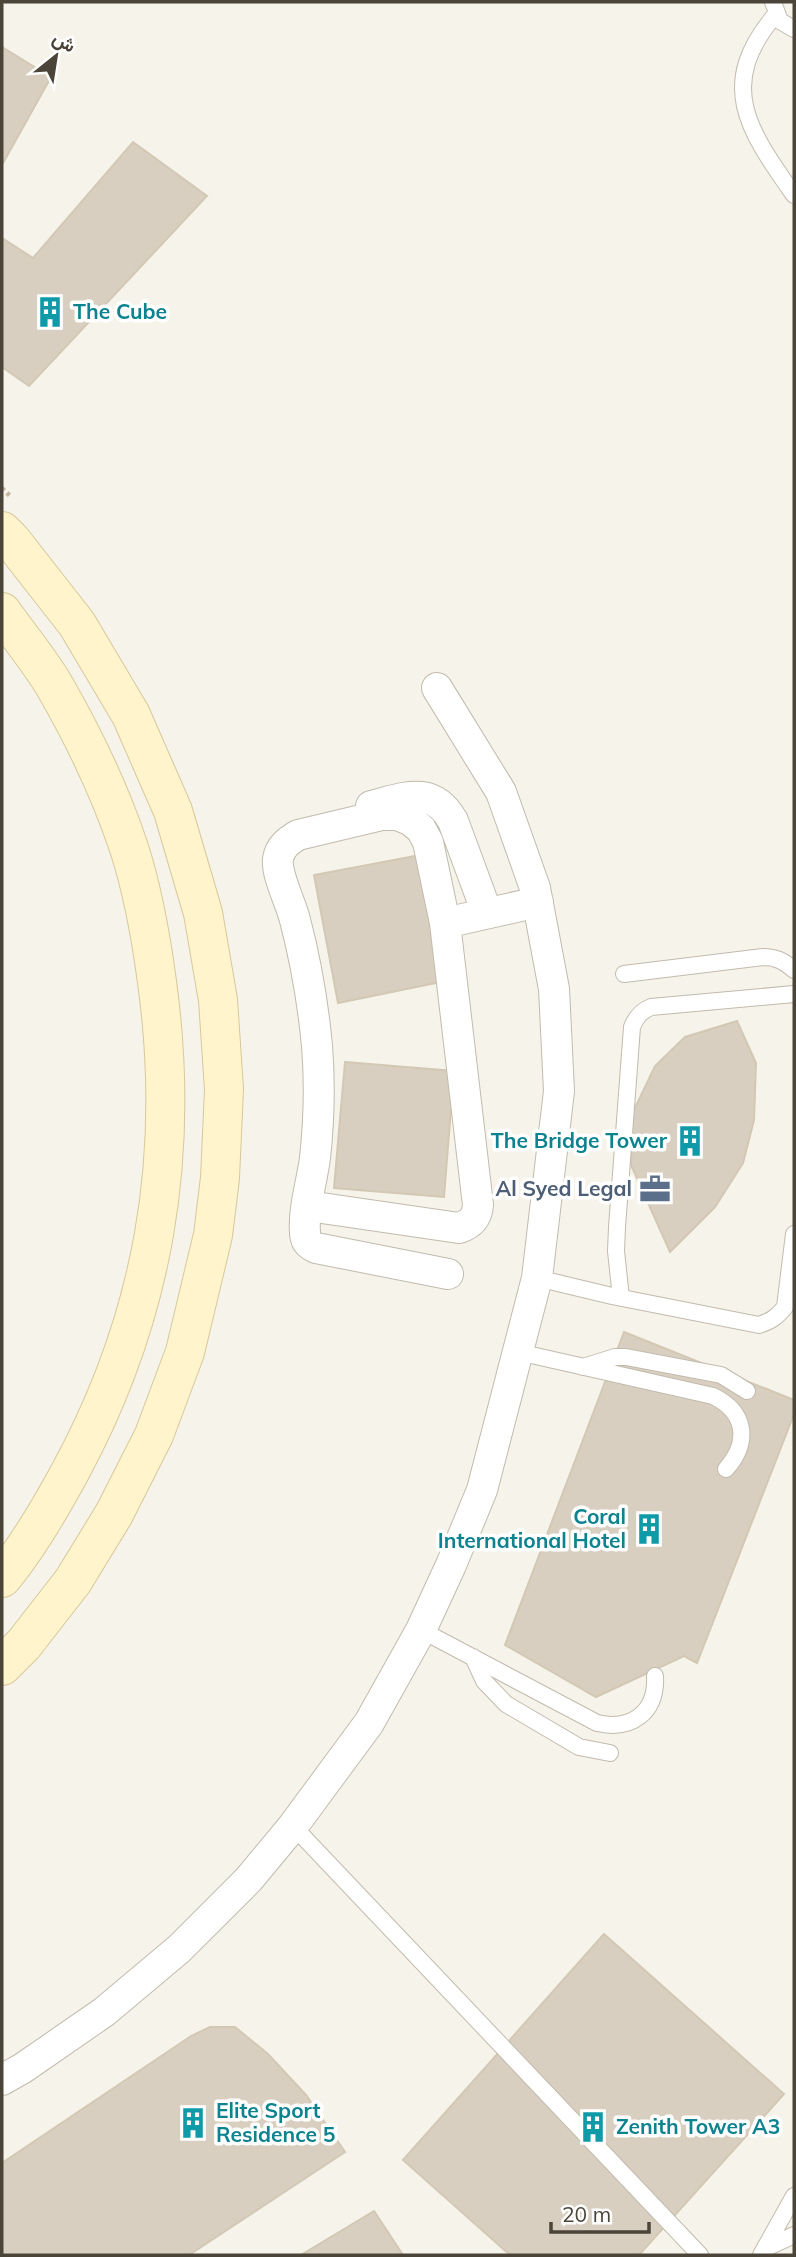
<svg xmlns="http://www.w3.org/2000/svg" width="796" height="2257" font-family="Mulish,Vazirmatn,sans-serif">
	<style>
		.building { fill: #d8cfc0; stroke: #d3c8b3; stroke-width: 2 }
		.lines { fill: none; stroke-linecap: round; stroke-linejoin: round }
		.lane-casing { stroke: #c2bbad; stroke-width: 18 }
		.street-casing { stroke: #c2bbad; stroke-width: 32 }
		.secondary-casing { stroke: #d7c89a; stroke-width: 40 }
		.path { stroke: #c4b89e; stroke-width: 4.5; stroke-dasharray: 3.5 3.5; stroke-linecap: butt }
		.lane { stroke: #fff; stroke-width: 16 }
		.street { stroke: #fff; stroke-width: 30 }
		.secondary { stroke: #fff4cc; stroke-width: 38 }
		.labels { text-anchor: middle; stroke-width: 7; stroke-linejoin: round; paint-order: stroke }
		.culture-label { font-size: 21px; font-weight: bold; fill: #0d838f; stroke: #fff; text-anchor: start }
		.service-label { font-size: 21px; font-weight: bold; fill: #4e5e75; stroke: #fff; text-anchor: end }
	</style>
	<rect width="100%" height="100%" fill="#f6f3eb"/>
	<path class="building" d="M2,47L51,77L2,165Z
		M133,142L207,196L29,386L2,367V238L33,258Z
		M426,854L446,981L338,1003L314,875Z
		M737,1021L756,1063L754,1120L743,1163L715,1207L670,1252L631,1165L632,1114L655,1066L685,1037Z
		M345,1062L454,1071L444,1197L334,1188Z
		M624,1332L794,1400V1414L697,1663L684,1656L596,1697L505,1645Z
		M604,1934L784,2094L639,2255H510L403,2160Z
		M210,2027H235L268,2054L306,2095L345,2152L189,2255H2V2163L191,2036Z
		M374,2211L403,2255H301Z"/>
	<g class="lines">
		<defs>
			<path id="lane" d="M773,2L780,21L794,29
				M776,14C715,85 749,131 794,195
				M624,974L763,957C776,957 784,961 794,970
				M537,1278L612,1296L759,1325C771,1321 777,1317 785,1307L794,1234
				M621,1298L616,1251L617,1227L632,1027C636,1017 641,1011 651,1007L794,994
				M518,1352L713,1396C746,1412 750,1442 726,1469
				M583,1367L615,1357H626L721,1375L747,1391
				M421,1630L597,1723C632,1731 657,1712 655,1676
				M473,1657L484,1681L506,1704L579,1747L610,1753
				M293,1826L700,2255
				M766,2248L794,2235
				M761,2255L794,2196"/>
			<path id="street" d="M371,806C404,798 432,784 453,821L487,913
				M445,923L538,902
				M308,1206L459,1228C471,1224 477,1218 478,1205L445,923L428,842L421,829L410,820L397,815H382L298,835C288,841 280,847 278,859C276,875 291,903 295,920C306,962 313,1003 317,1046C320,1083 319,1121 315,1158C312,1181 303,1210 305,1232C305,1240 309,1245 316,1248L448,1274
				M2,2080L23,2068L104,2012L179,1949L249,1879L293,1826L369,1723L421,1630L451,1565L482,1490L537,1278L559,1091L554,989L535,888L501,792L437,688"/>
			<path id="secondary" d="M2,531L12,541L77,624L131,715L173,811L203,913L218,1000L224,1089L220,1178L213,1235L185,1352L154,1435L114,1514L73,1581L24,1644L2,1666
				M2,612C19,636 39,660 54,685C84,737 110,791 129,848C143,891 151,937 157,982C181,1156 154,1317 70,1472C51,1507 28,1547 2,1578"/>
		</defs>
		<use href="#lane" class="lane-casing"/>
		<use href="#street" class="street-casing"/>
		<use href="#secondary" class="secondary-casing"/>
		<path class="path" d="M2,488L11,497"/>
		<use href="#lane" class="lane"/>
		<use href="#street" class="street"/>
		<use href="#secondary" class="secondary"/>
	</g>
	<defs>
		<symbol id="building-bare" viewBox="-9 -9 18 18"><path d="M-4-6H4V6H1V3H-1V6H-4ZM-2.5-4.3h1.7v1.8h-1.7ZM.8-4.3h1.7v1.8H.8ZM-2.5-1h1.7V.8h-1.7ZM.8-1h1.7V.8H.8Z" fill="#0f9aa8" stroke="#fff" stroke-width="2.5" paint-order="stroke"/></symbol>
		<symbol id="office-bare" viewBox="-9 -9 18 18"><path d="M-6-3h4V-5.5h4V-3h4V5H-6ZM-1-4.5V-3h2v-1.5ZM-6 0V1H6V0Z" fill="#5c6f8a" stroke="#fff" stroke-width="2.5" paint-order="stroke"/></symbol>
	</defs>
	<g fill-rule="evenodd">
		<use href="#building-bare" x="28" y="290" width="44" height="44"/>
		<use href="#building-bare" x="668" y="1119" width="44" height="44"/>
		<use href="#office-bare" x="633" y="1167" width="44" height="44"/>
		<use href="#building-bare" x="627" y="1507" width="44" height="44"/>
		<use href="#building-bare" x="171" y="2101" width="44" height="44"/>
		<use href="#building-bare" x="571" y="2105" width="44" height="44"/>
	</g>
	<g class="labels">
		<g class="culture-label">
			<text x="73" y="319">The Cube</text>
			<text x="667" y="1148" text-anchor="end">The Bridge Tower</text>
			<text x="626" y="1524" text-anchor="end">Coral<tspan x="626" dy="24">International Hotel</tspan></text>
			<text x="216" y="2118">Elite Sport<tspan x="216" dy="24">Residence 5</tspan></text>
			<text x="616" y="2134">Zenith Tower A3</text>
		</g>
		<g class="service-label">
			<text x="632" y="1196">Al Syed Legal</text>
		</g>
	</g>
	<rect width="796" height="2257" fill="none" stroke="#4b4438" stroke-width="7"/>
	<g transform="translate(56 56) rotate(30)" stroke="#ffffff" stroke-width="5" paint-order="stroke">
	<path d="M0-5L12 26L0 18L-12 26Z" fill="#4b4438"/>
	<text y="-10" font-size="19" font-weight="bold" text-anchor="middle" fill="#4b4438">ش</text>
	</g>
	<path d="M551 2222v10h98v-10" fill="none" stroke="#4b4438" stroke-width="3.5"/>
	<text x="562" y="2222" font-size="21" fill="#4b4438" stroke="#ffffff" stroke-width="5" paint-order="stroke">20 m</text>
</svg>
